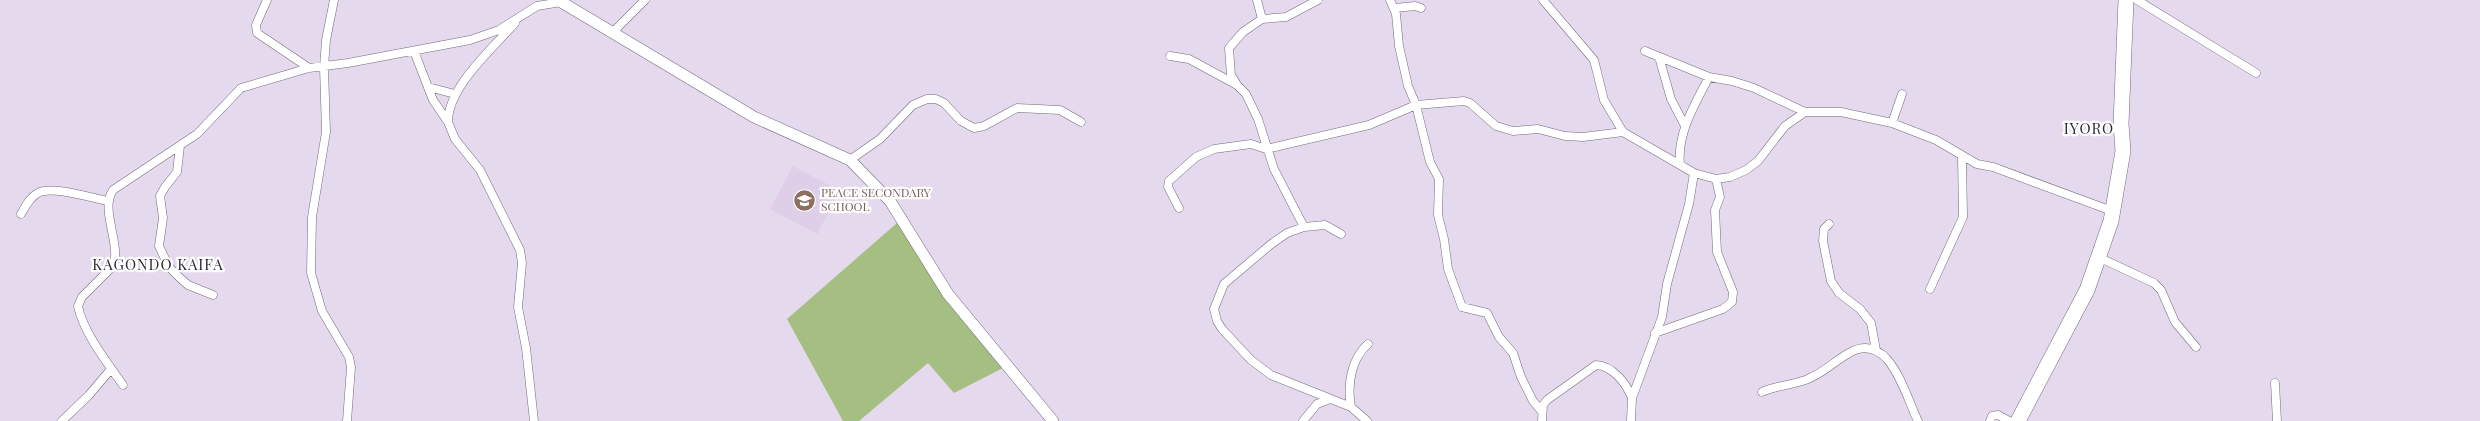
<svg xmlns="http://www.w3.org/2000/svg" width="2480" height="421" font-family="'Playfair Display',serif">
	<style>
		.built { fill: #decee8 }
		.green { fill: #a5be81 }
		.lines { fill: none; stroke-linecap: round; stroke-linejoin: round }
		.street-casing { stroke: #73697a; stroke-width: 9 }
		.secondary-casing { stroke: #73697a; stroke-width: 12 }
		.highway-casing { stroke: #73697a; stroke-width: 16 }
		.street { stroke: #fff; stroke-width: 8 }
		.secondary { stroke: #fff; stroke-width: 11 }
		.highway { stroke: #fff; stroke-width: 15 }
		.labels { text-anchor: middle; stroke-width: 4.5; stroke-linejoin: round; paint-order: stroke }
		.education-label { font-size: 12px; fill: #785e54; stroke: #fff; text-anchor: start }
		.quarter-label { font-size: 15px; letter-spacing: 1px; fill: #2e2a31; stroke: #fff }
	</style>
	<rect width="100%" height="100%" fill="#e5daed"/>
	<path class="built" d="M793,166L840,191L817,234L770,209Z"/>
	<path class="green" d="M897,223L1003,368L954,393L928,363L859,421H843L787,319Z"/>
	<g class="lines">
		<defs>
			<path id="street" d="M267,0L256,25L257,33L309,68
				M334,0L326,40L324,67L326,132L312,217L311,273L322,311L349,357L351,367L347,421
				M1390,0L1396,14L1399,46L1408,86L1416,105L1430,162L1439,179L1438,215L1444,239L1448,269L1462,307L1487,313L1499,337L1513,353L1521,377L1533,401L1542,412
				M1543,0L1594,60L1604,100L1623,132L1694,173L1716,179L1730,177L1746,170L1758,161L1785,126L1805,112
				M2137,0L2256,73
				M1395,8L1415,6L1421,8
				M1262,19L1286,17L1318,0
				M612,33L645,0
				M414,51L433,100L448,122L455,139L480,170L520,250L522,263L518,307L526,348L534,421
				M1645,51L1709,77L1732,81L1754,88L1805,112H1841L1892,123L1936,140L1977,164L1993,167L2112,211
				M1170,56L1189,59L1237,85L1246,94L1258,119L1274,169L1304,227
				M1659,57L1671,99L1685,126
				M1236,83L1231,75L1229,48L1243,32L1262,19L1257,0
				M428,87L455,94
				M448,122C448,87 492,49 515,23
				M1892,123L1902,94
				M180,146L177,172L165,187L160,196L163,218L159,246L169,267L180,278L188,285L213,295
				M850,160L880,139L913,105L927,99H936L944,103L961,121L974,128L984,126L1017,108L1060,110L1081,122
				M1680,164C1677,133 1695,104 1709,77
				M1179,208L1168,187L1169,181L1196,157L1214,149L1251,144L1266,149L1369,125L1416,105L1464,101L1470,103L1496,126L1513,131L1538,129L1565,136L1583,137L1623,132
				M21,214C25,207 30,197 38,193C51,185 92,198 107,201
				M1829,224L1824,229L1823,241L1831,281L1839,293L1860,309L1871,323L1876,350
				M1341,234L1325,225L1304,227L1287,233L1270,245L1224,284L1214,309L1217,321L1222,329L1251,360L1271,375L1351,407
				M2098,257L2154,283L2161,290L2175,322L2196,347
				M1930,289L1963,217L1962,157
				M1655,333L1723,309L1732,302L1733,292L1717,252L1715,210L1720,197L1716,179
				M2275,383L2277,421
				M123,385C108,364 83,332 78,306L82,297L114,265C120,241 100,209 113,190L197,134L241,88L309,68L348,63L470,40L499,30L537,6L561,2
				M1762,392C1777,385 1796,385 1810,378C1824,372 1835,361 1849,353C1890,330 1905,395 1918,421
				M62,421L89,395L111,369
				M1303,421L1317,404L1330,399
				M1367,421L1351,407C1347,385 1351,359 1368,344
				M1542,421L1543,405L1547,400L1596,365C1613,366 1626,383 1632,398
				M1631,421L1632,398L1662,317L1667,284L1689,204L1694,173
				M1990,421L1992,416L1998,415L2009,421"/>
			<path id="secondary" d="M558,0L754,117L850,160L890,201L948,294L1053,421"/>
			<path id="highway" d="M2018,421L2087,290L2111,221L2123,151L2121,124L2126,0"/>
		</defs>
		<use href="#street" class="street-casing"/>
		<use href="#secondary" class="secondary-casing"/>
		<use href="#highway" class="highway-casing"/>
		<use href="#street" class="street"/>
		<use href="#secondary" class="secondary"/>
		<use href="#highway" class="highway"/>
	</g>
	<defs>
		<symbol id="school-disc" viewBox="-11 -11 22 22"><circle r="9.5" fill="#8d6e63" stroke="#fff"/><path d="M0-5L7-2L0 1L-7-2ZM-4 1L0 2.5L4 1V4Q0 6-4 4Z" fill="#fff"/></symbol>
	</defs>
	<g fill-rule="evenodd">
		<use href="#school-disc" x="792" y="188" width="25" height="25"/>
	</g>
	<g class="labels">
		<g class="education-label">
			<text x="821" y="197">PEACE SECONDARY<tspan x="821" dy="14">SCHOOL</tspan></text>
		</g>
		<g class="quarter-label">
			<text x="2089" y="134">IYORO</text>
			<text x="158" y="270">KAGONDO KAIFA</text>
		</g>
	</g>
</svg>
